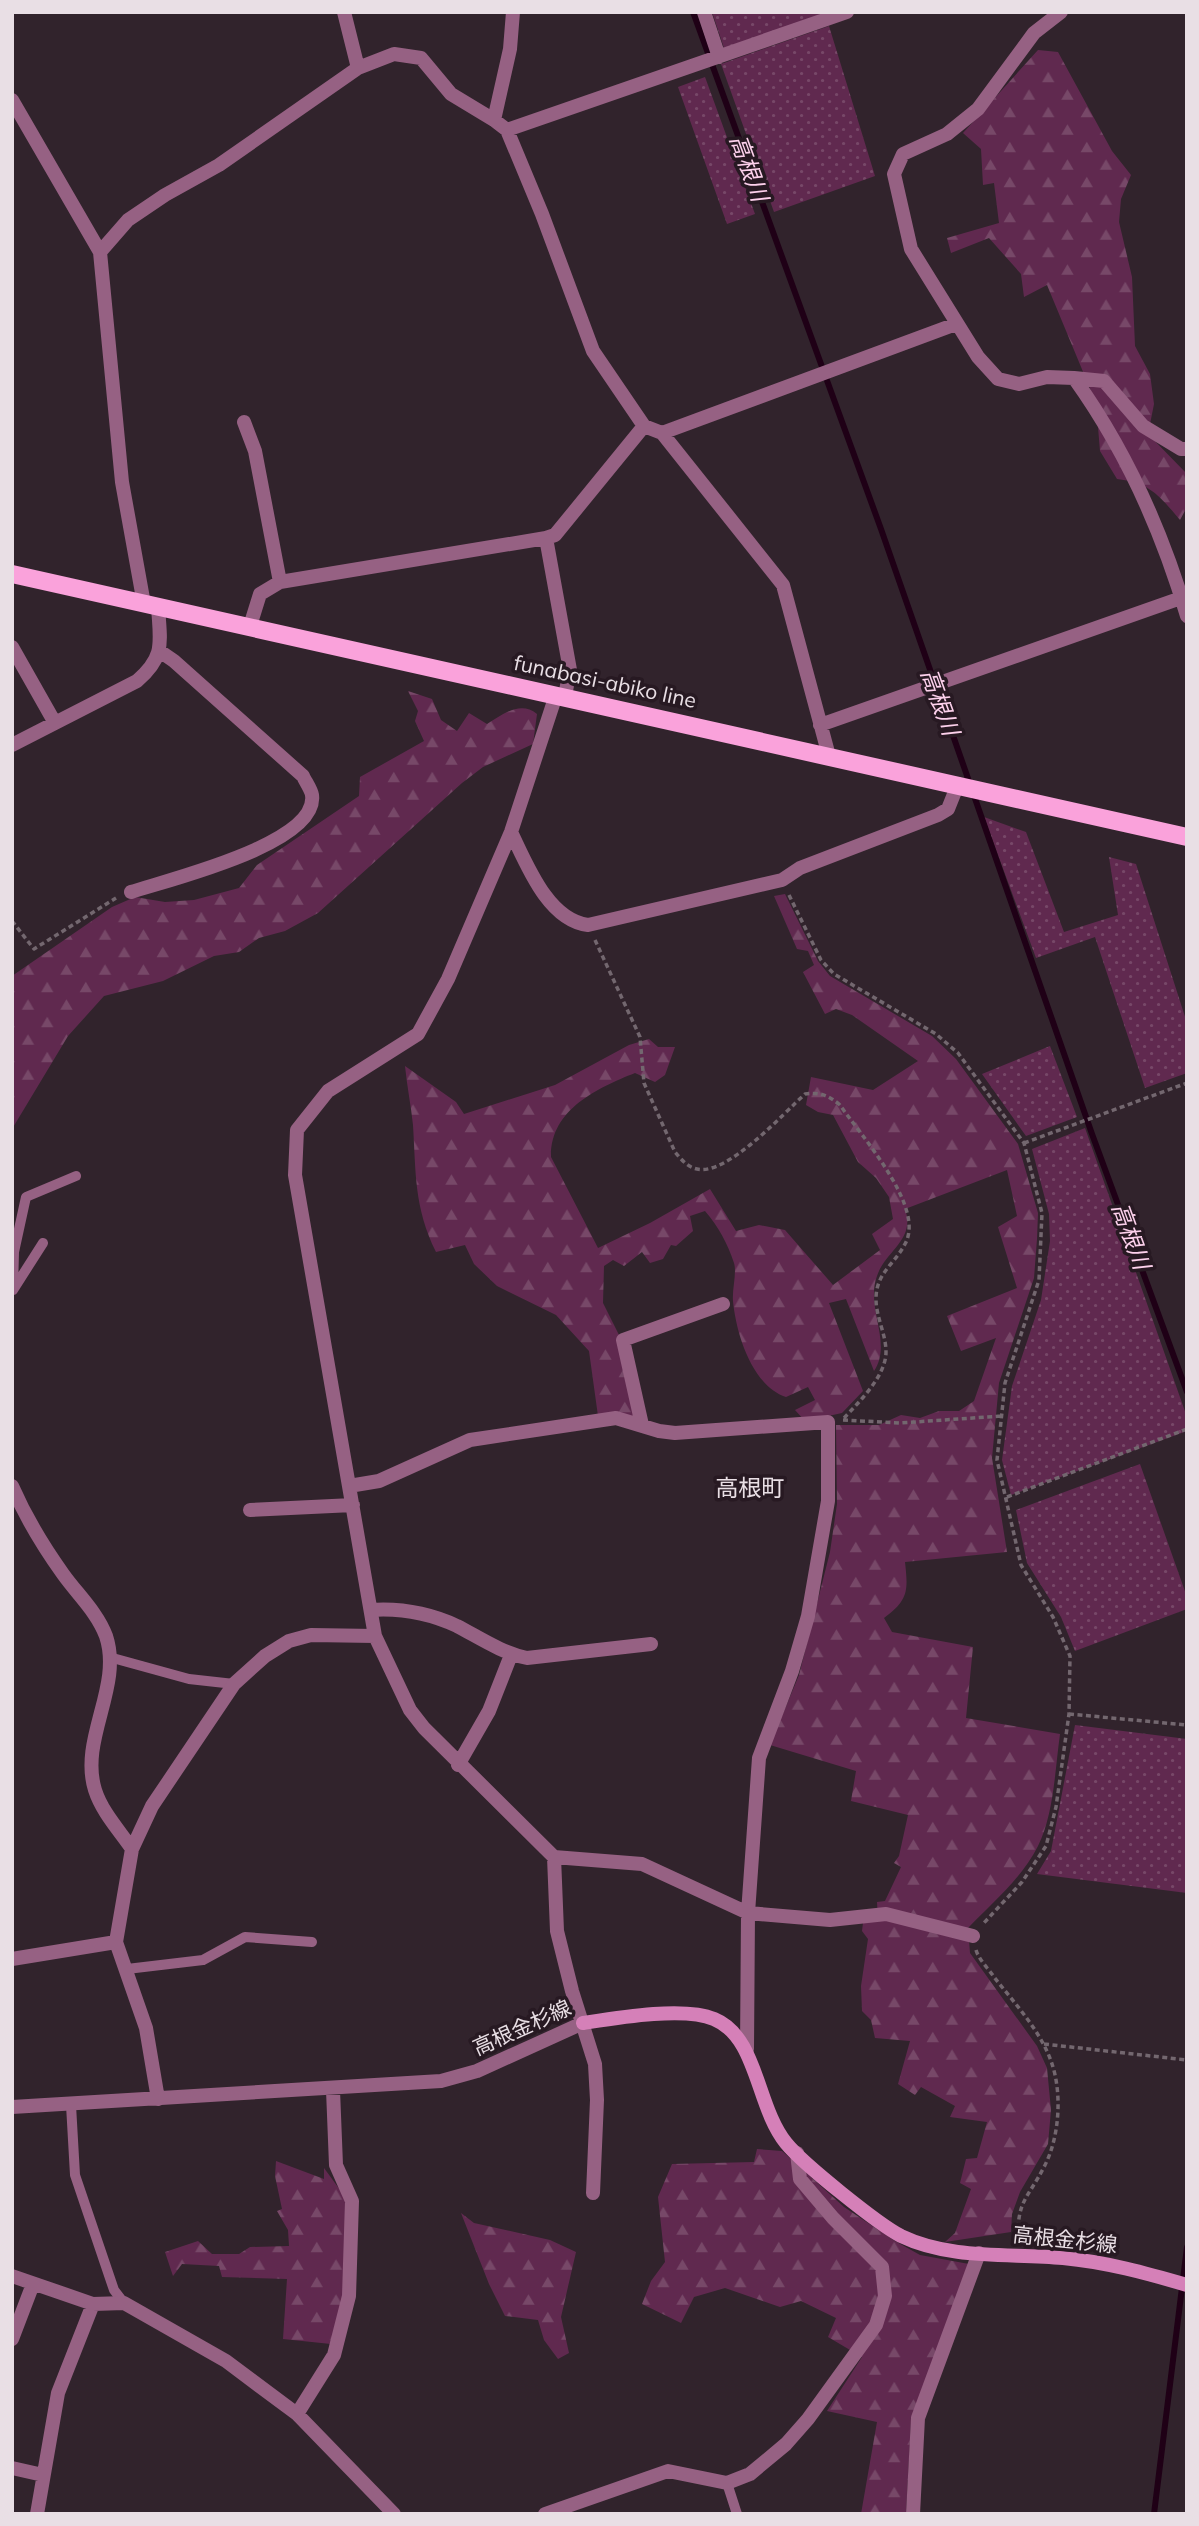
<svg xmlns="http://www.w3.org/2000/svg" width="1199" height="2526" font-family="Mulish,'Noto Sans JP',sans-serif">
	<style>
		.grass { fill: url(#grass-dots) }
		.forest { fill: url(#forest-firs) }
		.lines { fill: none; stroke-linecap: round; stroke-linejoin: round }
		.stream { stroke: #1f0016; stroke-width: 6 }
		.path { stroke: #73676f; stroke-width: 3.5; stroke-dasharray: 5 3.5; stroke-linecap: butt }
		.lane { stroke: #966183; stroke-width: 10 }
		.street { stroke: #966183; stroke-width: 14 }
		.secondary { stroke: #d580b8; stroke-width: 14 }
		.primary { stroke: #faa2db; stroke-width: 18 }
		.labels { text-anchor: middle; stroke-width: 7; stroke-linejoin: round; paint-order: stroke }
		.street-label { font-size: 21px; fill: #e9dfe5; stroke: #271922 }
		.water-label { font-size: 23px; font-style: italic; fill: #fdd1ec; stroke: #271922 }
		.neighbourhood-label { font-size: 23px; fill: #e9dfe5; stroke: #271922 }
	</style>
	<defs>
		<pattern id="grass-dots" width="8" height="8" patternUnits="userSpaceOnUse" patternTransform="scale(1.75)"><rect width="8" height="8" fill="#60294f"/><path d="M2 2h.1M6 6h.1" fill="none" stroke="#774868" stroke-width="1.8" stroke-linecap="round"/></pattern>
		<pattern id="forest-firs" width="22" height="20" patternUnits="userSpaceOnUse" patternTransform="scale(1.75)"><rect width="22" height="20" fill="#60294f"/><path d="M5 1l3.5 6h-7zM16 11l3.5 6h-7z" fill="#774868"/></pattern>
	</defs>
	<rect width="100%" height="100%" fill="#31232c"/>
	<path class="grass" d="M712,12H815L820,15L724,48Z
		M829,26L875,176L774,212L721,64Z
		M705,77L755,214L727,224L678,87Z
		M984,817L1026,832L1064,932L1118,915L1109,857L1136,864L1187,1023V1073L1145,1088L1095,937L1036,958Z
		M1050,1046L1077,1117L1026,1136L982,1074Z
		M1085,1128L1187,1417V1431L1011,1495L1002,1460L1012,1386L1041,1300L1050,1241L1049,1214L1032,1149Z
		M1140,1464L1187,1597V1609L1075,1651L1061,1617L1027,1563L1016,1510Z
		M1075,1725L1187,1739V1893L1037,1874L1051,1851Z"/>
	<path class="forest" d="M1038,50L1058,52L1112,151L1131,175L1121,199L1119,222L1132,277L1135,346L1150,374L1154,404L1148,434L1187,474V507L1180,520C1159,495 1150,483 1117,479L1100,451L1096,403L1047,285L1024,297L1021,274L989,238L951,253L947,238L999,223L994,183L983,185L981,149L963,133Z
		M408,691L432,699L441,720L457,731L469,713L487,724C502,715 520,700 537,714L533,744L483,767L462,783L318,913L285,931L259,938L239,952L214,956L163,981L104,996L68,1036L12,1129V976L112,907L135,897L165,902L194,900L239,888L257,865L359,796L360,777L424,741L415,721L418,711Z
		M785,894L818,961L830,976L932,1036L956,1059L1018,1144L1038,1213L1037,1239L1034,1278L999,1383L992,1458L1007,1552L905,1562C908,1590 909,1600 884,1618L892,1632L973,1647L966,1718L1060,1734C1055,1769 1054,1814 1038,1846C1022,1878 992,1903 968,1928L970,1953L1037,2046L1047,2068L1051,2110L1048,2144L1020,2192L1012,2214L1011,2232L945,2242L955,2233L971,2189L960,2183L966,2159L977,2158L987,2122L950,2117L955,2106L921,2087L915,2095L898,2084L910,2041L875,2038L871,2020L862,2011L861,1986L868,1939L862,1931L863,1923L878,1919L877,1902L885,1901L901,1867L894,1863L899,1856L908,1815L851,1801L856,1771L770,1745L799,1675L830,1552L837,1504L836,1425H879L901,1415L920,1418L939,1411H959L974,1401L996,1338L961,1351L947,1316L1017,1288L998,1227L1017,1216L1007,1170L905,1209C916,1240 885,1251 877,1276C865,1308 893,1342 874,1371L846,1299L829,1303L863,1391L842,1413L805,1421L795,1410L815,1400L808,1387L786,1397C752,1386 736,1333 733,1301C732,1289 737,1273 734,1263C728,1244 718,1226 705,1211L690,1216L693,1231L676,1246L671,1245L663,1259L650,1263L642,1252L624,1266L613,1260L604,1266L603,1303L620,1337L634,1416H598L589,1351L556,1315L497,1286L474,1264L465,1245L436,1252C414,1207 416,1173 413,1125C411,1106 407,1086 405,1066L456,1102L464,1114L555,1085L629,1045L649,1039L658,1047H675L665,1075L655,1082L635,1073C597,1088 550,1110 551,1157L598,1248L650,1223L710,1189L736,1231L759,1225L785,1230L833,1285L880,1250L872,1234L893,1219L889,1197L876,1178L858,1162L833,1115L818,1112L806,1105L811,1077L873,1090L918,1061L852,1015L836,1009L825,1014L803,972L814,965L808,951L797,949L774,896Z
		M757,2149L782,2151L844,2207L895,2241L920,2255L969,2264L911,2421L906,2514H861L877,2422L827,2411L862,2357L828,2337L836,2318L801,2301L780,2307L725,2288L694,2297L681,2323L642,2304L651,2281L665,2262L658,2197L672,2164L754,2162Z
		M276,2161L324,2179V2168L346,2198L343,2294L331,2344L283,2339L287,2279L222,2277L219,2266L182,2264L173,2276L165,2252L198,2241L212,2254H239L250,2247L289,2246L288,2230L277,2211L282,2209L275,2176Z
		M461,2213L474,2223L550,2240L576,2252L561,2317L569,2353L558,2359L544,2340L538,2320L505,2316L489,2284Z"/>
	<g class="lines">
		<path class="stream" d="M693,12L881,529L1092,1134L1187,1392
			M1154,2514L1187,2247"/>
		<path class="path" d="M789,895L821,960L834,974L936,1034L958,1053L1024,1143L1042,1213L1039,1280L1005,1383L997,1460L1021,1565L1053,1617L1070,1656L1069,1714L1056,1807L1046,1846L1022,1882L982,1925
			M12,921L34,949L116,898
			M595,940L640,1037L644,1083L675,1152C681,1159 687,1167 697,1169C727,1176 783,1114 805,1094C820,1092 828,1095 840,1105C861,1136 926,1207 905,1244C894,1265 876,1273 876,1299C876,1317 886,1334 886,1352C886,1376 859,1402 844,1418
			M1024,1143L1187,1083
			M843,1420L900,1423L1002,1416
			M1007,1497L1187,1429
			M1069,1714L1187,1725
			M976,1950C979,1960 988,1968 994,1977C1015,2004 1043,2033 1053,2067C1062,2097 1059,2139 1044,2167C1027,2200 1017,2200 1018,2241
			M1044,2044L1187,2060"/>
		<path class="lane" d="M13,1290L14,1252L26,1197L76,1176
			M13,1290L43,1243
			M109,1657L189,1679L234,1684
			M127,1969L203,1960L245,1937L312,1942
			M71,2105L75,2175L114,2290L124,2303
			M727,2483L737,2514"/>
		<path class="street" d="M513,12L510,49L494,120L507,130L847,12
			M704,12L719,57
			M1061,12L1034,33L978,109L947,134L903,154L894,174L911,249L978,357L998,379L1019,384L1047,377L1074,378C1125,449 1162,531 1187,616
			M358,68L394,54L421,58L451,94L494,120
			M12,100L100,252L122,482L144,604
			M507,130L542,214L593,351L644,426
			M100,252L128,220L165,195L219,165L358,68L344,12
			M1074,378L1104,381L1143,426L1181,449H1187
			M244,422L255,451L280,582
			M662,433L783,585L829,756
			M250,626L260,594L280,582L546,538
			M12,647L55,723
			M556,695L511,832L448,979L418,1034L328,1091L297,1130L295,1175L375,1636L410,1710L424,1728L554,1857L557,1931L572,1991L595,2064L597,2100L593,2193
			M565,696L570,670L546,538L555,535L644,426L662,433L956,324
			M820,725L1181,598
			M12,745L137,681C166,656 160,642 158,606
			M511,832C527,865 548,920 588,925L782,880L800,868L938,815L948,809L958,784
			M131,892C167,880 319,844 312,795C311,789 305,781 303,776L174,661L161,652
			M642,1425L623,1340L723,1304
			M12,1486C26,1518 43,1546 63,1574C78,1595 97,1612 106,1636C123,1687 79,1739 95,1790C102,1812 119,1830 132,1849
			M349,1486L379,1481L470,1440L616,1418L659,1431L675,1433L828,1422V1501L808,1616L792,1671L759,1758L748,1913L747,2049
			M250,1510L353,1505
			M371,1610C401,1608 429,1613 457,1626C480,1638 502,1653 527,1658L651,1644
			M458,1765L489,1711L511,1655
			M554,1857L642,1864L748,1913L830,1920L886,1914L973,1936
			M12,1959L116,1942
			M158,2099L146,2028L116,1942L132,1849L152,1806L234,1684L265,1656L289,1641L311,1635L375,1636
			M12,2107L441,2081L477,2071L583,2023
			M12,2276L93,2304L124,2303L226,2361L297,2414L394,2514
			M12,2339L33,2284
			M297,2414L334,2355L349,2296L352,2201L336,2165L333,2090
			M12,2468L43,2475
			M37,2514L58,2393L93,2304
			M545,2514L668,2471L727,2483L750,2474L786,2444L808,2419L876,2325L885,2296L882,2267L833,2218L800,2179L797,2153
			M913,2514L918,2418L979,2253"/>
		<path class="secondary" d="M583,2023C615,2018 684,2006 714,2019C758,2037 756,2106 786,2143C803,2164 878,2224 901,2236C951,2260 1009,2253 1063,2258C1106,2262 1146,2273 1187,2285"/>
		<path class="primary" d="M12,574L1187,837"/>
	</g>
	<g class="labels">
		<g class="street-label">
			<text transform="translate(605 682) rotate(12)" y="7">funabasi-abiko line</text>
			<text transform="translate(522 2028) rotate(-24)" y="7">高根金杉線</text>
			<text transform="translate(1065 2240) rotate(6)" y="7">高根金杉線</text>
		</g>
		<g class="water-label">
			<text transform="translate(749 168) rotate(70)" y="8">高根川</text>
			<text transform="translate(940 702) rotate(70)" y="8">高根川</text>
			<text transform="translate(1131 1236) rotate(70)" y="8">高根川</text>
		</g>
		<g class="neighbourhood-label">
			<text x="750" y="1496">高根町</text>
		</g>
	</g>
	<rect width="1199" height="2526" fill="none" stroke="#e9dfe5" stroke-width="28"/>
</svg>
